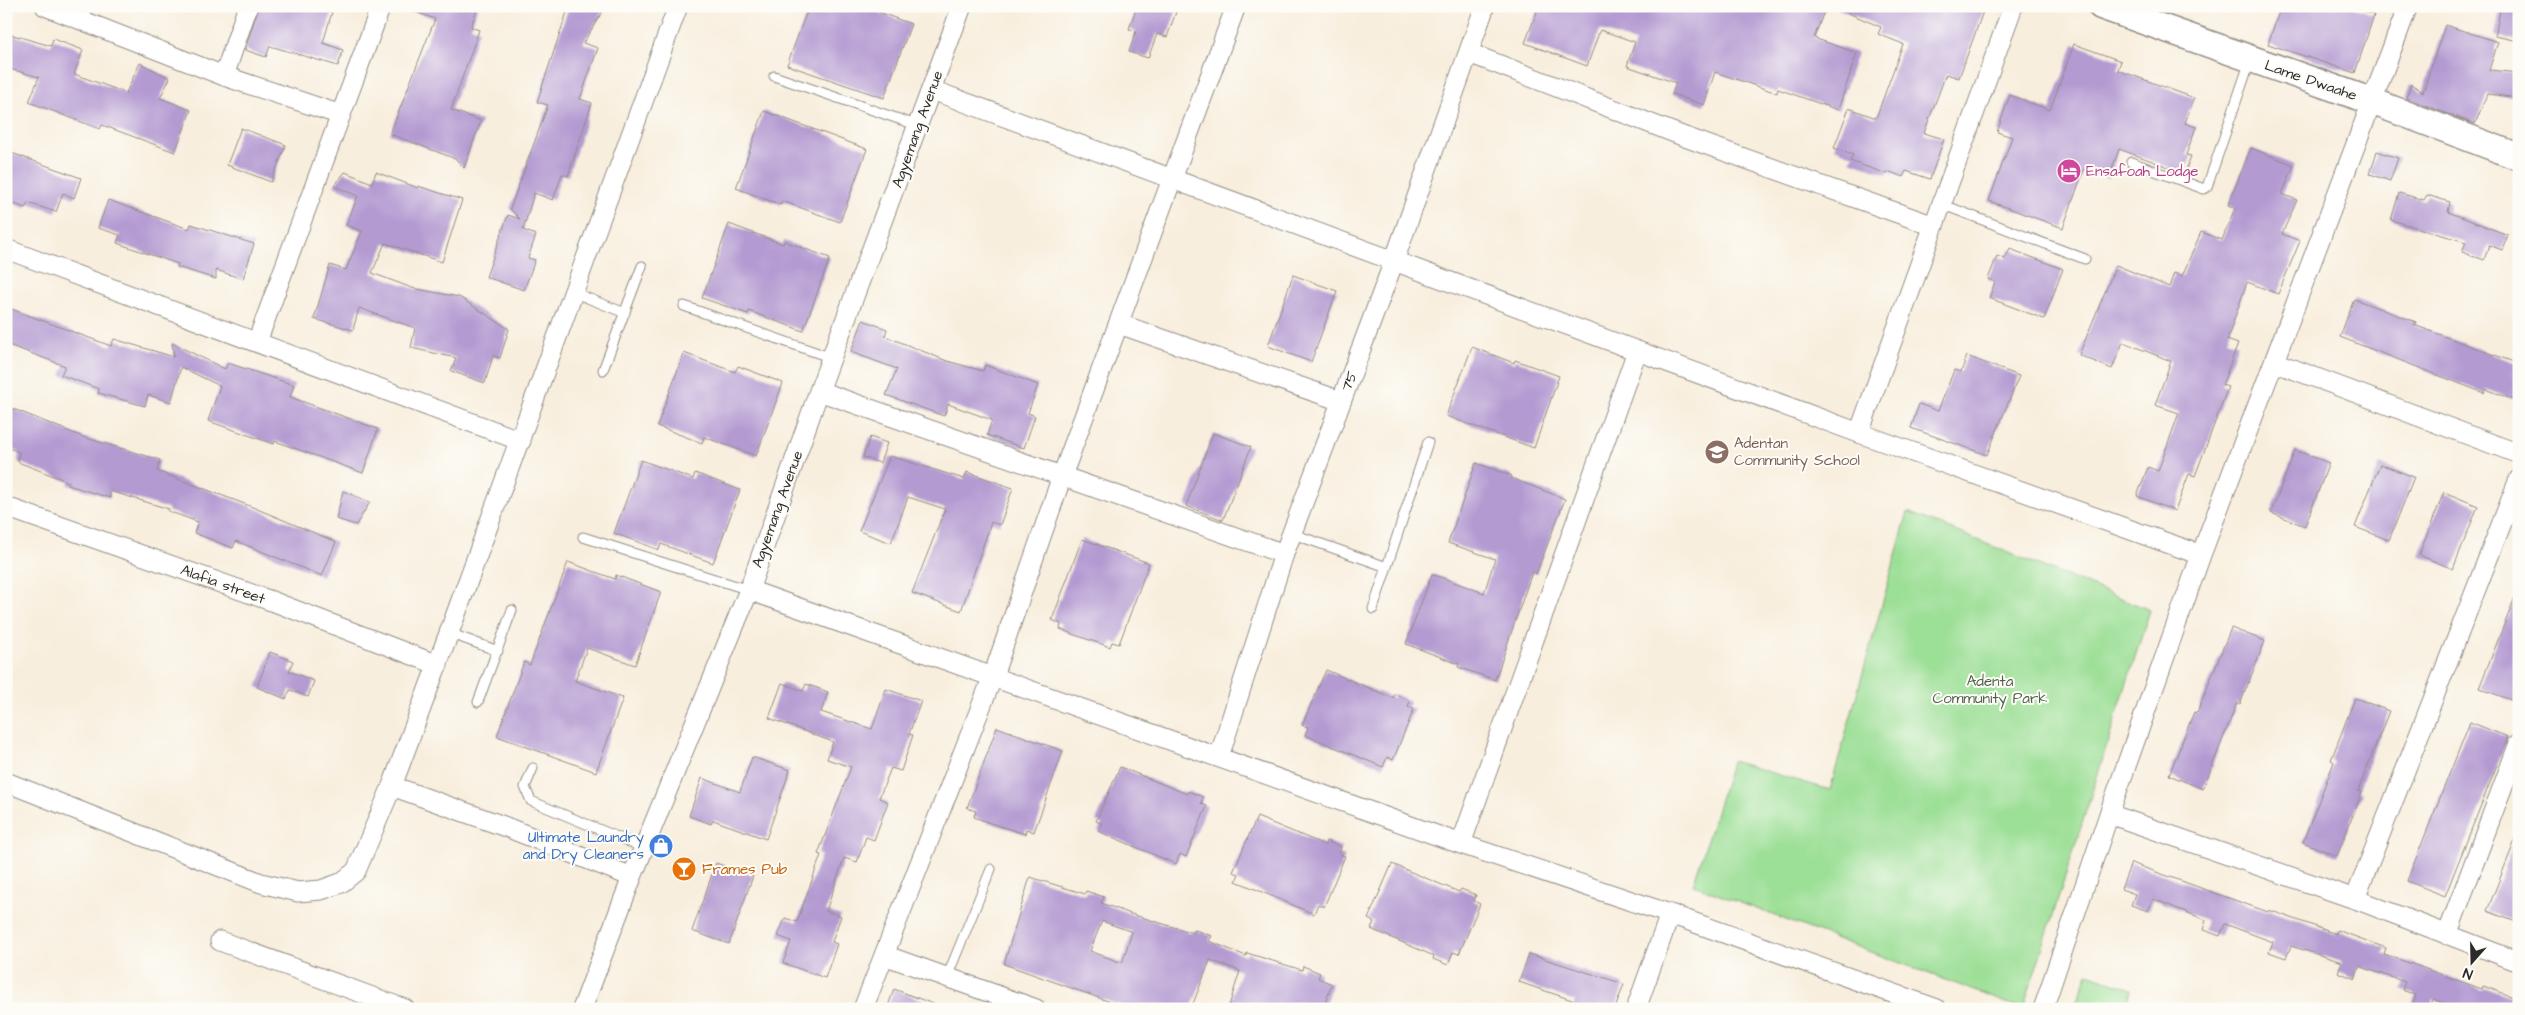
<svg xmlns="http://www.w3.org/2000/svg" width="2525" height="1015" font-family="'Architects Daughter',sans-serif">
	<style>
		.green { fill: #9cdf96; stroke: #648560 }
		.building { fill: #b39ad1; fill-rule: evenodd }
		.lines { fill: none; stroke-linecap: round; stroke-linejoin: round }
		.lane-casing { stroke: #928c84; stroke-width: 11 }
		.street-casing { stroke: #928c84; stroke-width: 21 }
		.secondary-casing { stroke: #928c84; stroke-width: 29 }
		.lane { stroke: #fff; stroke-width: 9 }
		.street { stroke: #fff; stroke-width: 19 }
		.secondary { stroke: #fff; stroke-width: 26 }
		.labels { text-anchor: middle; stroke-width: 4; stroke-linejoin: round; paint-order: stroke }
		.street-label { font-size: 15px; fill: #2b2b2b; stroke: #fdfcf7 }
		.hotel-label { font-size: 15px; fill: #b23c85; stroke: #fdfcf7; text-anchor: start }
		.education-label { font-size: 15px; fill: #785e54; stroke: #fdfcf7; text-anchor: start }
		.park-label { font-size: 15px; fill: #4d614b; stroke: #fdfcf7 }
		.shop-label { font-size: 15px; fill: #366cbe; stroke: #fdfcf7; text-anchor: end }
		.food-label { font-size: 15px; fill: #c56008; stroke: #fdfcf7; text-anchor: start }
	</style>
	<rect width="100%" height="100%" fill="#fdfcf7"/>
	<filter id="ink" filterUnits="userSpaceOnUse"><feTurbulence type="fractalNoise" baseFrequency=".02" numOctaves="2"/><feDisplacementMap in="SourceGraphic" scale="10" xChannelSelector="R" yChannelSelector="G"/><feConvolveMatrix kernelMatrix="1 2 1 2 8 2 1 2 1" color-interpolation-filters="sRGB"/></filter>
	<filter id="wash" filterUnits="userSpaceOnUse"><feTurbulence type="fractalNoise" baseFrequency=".0096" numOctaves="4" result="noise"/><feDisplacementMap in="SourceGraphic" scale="20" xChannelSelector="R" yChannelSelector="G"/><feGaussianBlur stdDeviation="1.12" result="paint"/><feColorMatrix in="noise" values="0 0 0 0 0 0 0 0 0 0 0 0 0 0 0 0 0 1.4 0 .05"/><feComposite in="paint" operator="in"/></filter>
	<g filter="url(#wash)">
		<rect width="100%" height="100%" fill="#f8eedd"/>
		<path class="green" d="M1908,512L2150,610L2023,1009L1693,885L1732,761L1830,790Z
			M2088,974L2132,989L2125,1009H2080L2076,1003Z"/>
		<g id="blocks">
			<path class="building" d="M259,6H311L332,12L323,43L343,50L338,66L270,46L266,57L245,50Z
				M405,6H478L471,27L479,30L451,110L481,121L464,168L456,159L390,134L435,19L404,8Z
				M569,6H606L583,43L598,48L580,99L592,103L568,176L562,174L553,200L534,193L523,230L536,235L528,258L535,260L524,290L486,277L508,215L520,219L510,209L548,105L537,102Z
				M809,6H862L911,24L884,98L787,65Z
				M1137,6H1159L1176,12L1167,37L1157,34L1148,58L1129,52L1136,31L1129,29Z
				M1539,6H1826L1814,38L1857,53L1838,110L1778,89L1777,93L1715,72L1704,105L1672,94L1676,83L1627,66L1635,42L1600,30L1587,66L1525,43Z
				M1832,6H1985L1959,78L1946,74L1924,133L1944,139L1930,179L1906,171L1903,177L1888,171L1887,174L1850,161L1853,155L1834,148L1849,108L1876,118L1903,44L1878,34L1881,27Z
				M2281,6H2350L2374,15L2355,73L2268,44Z
				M2501,6H2519V41L2495,36Z
				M2445,25L2498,42L2489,70L2519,73V98L2487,94L2475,124L2406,98L2411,84L2423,92Z
				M6,33L51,46L53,39L83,50L74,74L126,93L140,63L170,78L160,98L191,110L175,152L102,125L100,129L29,102L39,77L6,68Z
				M2074,44L2121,61L2118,70L2194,98L2185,123L2196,127L2186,155L2191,156L2185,173L2119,149L2109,178L2084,169L2063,228L1989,201L2012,137L1997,132L2010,95L2050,110Z
				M764,111L867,149L840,222L782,201L781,205L736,188Z
				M241,128L286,145L271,182L227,165Z
				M2251,148L2294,165L2282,194L2297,200L2282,234L2300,241L2278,294L2247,282L2227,340L2238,344L2222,385L2228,387L2195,476L2189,474L2175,511L2137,496L2148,467L2158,471L2179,413L2155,405L2171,361L2123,342L2112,369L2079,355L2116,265L2169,287L2174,273L2182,276L2201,232L2222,240L2235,208L2228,205Z
				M6,151L81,178L74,198L63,193L56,212L28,203L25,208L6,201Z
				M2377,151L2398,158L2390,181L2370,174Z
				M345,172L372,183L376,172L418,188V186L462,200L442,262L385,243L372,273L412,288L459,297L509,329L500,358L493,356L485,383L451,371L456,358L411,348L415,328L359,308L353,330L314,319L330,265L346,270L362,231L346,225L358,196L334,186Z
				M2399,193L2424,200L2427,195L2450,202L2448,212L2508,235L2502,250L2489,245L2484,260L2462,252L2466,242L2391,220Z
				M108,200L189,229L191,224L254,244L243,279L216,270V279L177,267L178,264L117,243L120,235L98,228Z
				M729,224L783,244L784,241L830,258L803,331L749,311L748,314L702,298Z
				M2010,249L2063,269L2044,319L1989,298L1995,282L1988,279L1997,256L2005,259Z
				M1293,275L1337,291L1311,362L1268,346Z
				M2354,299L2416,322L2414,325L2519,364V402L2486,389L2484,393L2340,337Z
				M6,307L111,346L114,339L174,357L172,343L225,369L228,363L294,385L290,397L378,429L363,473L275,441L274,444L208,421L220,386L181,367L171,402L148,395L145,406L98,393L99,389L61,375L65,366L6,344Z
				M863,320L887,329L885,336L947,361L983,371L985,365L1038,385L1028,413L1035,416L1024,448L987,435L992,420L948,404L944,416L886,395L897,369L851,352Z
				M1472,347L1514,363L1515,360L1559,376L1534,448L1446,416Z
				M684,353L735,372L738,366L783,383L756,456L704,437L702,443L657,426Z
				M1967,356L2019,376L1987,455L1911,428L1919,404L1938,411L1954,370L1961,372Z
				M6,406L83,437L160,460L157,471L250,506L336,542L322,576L236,541L233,548L194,533L198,522L168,511L169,509L110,491V498L68,485L69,482L18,462L19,452L6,447Z
				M1213,433L1251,447L1223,520L1186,506Z
				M870,437L887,443L880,463L863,457Z
				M2295,450L2329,463L2305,526L2271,513Z
				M890,456L964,479L967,472L1013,488L1000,525L991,522L961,611L912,593L945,509L908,497L891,543L859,531Z
				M641,460L693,479L695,473L740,490L713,563L661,544L659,550L614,533Z
				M1476,463L1512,476L1511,478L1565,499L1536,574L1532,572L1495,680L1458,667L1459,664L1406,644L1432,574L1484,593L1495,559L1448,543Z
				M2380,464L2414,477L2389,540L2355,527Z
				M343,491L370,502L356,525L336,519Z
				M2444,492L2478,506L2453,569L2419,555Z
				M1082,539L1149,563L1119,644L1112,642L1110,647L1075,635L1060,629L1061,624L1052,620Z
				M568,562L615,579L616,575L661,592L635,665L587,648L575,681L623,698L596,772L497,736L524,662L530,665Z
				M2518,590H2519V703L2479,688Z
				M2231,628L2265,641L2240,704L2237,703L2203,789L2169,775L2194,712L2197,713Z
				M270,652L293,661L289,671L314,681L308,697L290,690L286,699L257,687Z
				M1326,670L1393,698L1395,694L1410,701L1408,707L1414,709L1393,760L1387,757L1383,767L1305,735L1308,727L1302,725Z
				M782,683L803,691L806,684L828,692L821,712L872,729L886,689L921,701L909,734L913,735L901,771L891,768L879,798L888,802L874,840L866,837L857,862L844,858L826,911L841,916L832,942L837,944L825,978L783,963L791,941L778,936L785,918L797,922L821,855L818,854L851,767L827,759L833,742L769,718Z
				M2355,698L2389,711L2358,791L2362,792L2337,856L2303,842L2334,762L2331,760Z
				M2470,722L2508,737L2445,896L2407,881Z
				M997,727L1063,751L1034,832L1026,829L1025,834L990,823L974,817L976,811L967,808Z
				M752,757L790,770L766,839L713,820L711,824L689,816L702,778L740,792Z
				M1120,767L1187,794L1188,791L1203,797L1201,804L1207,806L1186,857L1180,854L1176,864L1098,831L1102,824L1096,821Z
				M1257,817L1325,845L1326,841L1341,847L1339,854L1345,856L1324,907L1318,904L1314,914L1236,881L1239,874L1233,872Z
				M2518,833H2519V923L2487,911Z
				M716,863L753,876L729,944L692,931Z
				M2131,863L2268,912L2269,910L2336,934L2337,930L2386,948L2384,954L2482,989L2483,986L2519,999V1009H2459L2433,999L2430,1009H2411L2416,995L2402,990L2405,982L2359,966L2355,979L2338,972L2342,962L2291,946L2286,958L2269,952L2273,942L2225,924L2220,936L2203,930L2206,920L2153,899L2148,911L2131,905L2135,894L2121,889Z
				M1392,864L1459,892L1461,889L1476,895L1474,901L1480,904L1459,954L1453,952L1448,965L1433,959L1434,956L1371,929L1374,922L1368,919Z
				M1030,877L1085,894L1086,891L1104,897L1101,903L1131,914L1193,933L1195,930L1212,936L1209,941L1246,956L1247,953L1302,970L1303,966L1320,973L1318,978L1332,984L1323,1009H1228L1240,971L1210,960L1191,1009H1130L1004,964ZM1102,921L1132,932L1122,963L1090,951Z
				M1529,954L1624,984L1615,1009H1572L1575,1001L1519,982Z
				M894,989L941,1007V1009H887Z"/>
		</g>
	</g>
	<g filter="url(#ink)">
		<use href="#blocks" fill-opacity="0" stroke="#928c84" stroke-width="1"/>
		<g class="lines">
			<defs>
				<path id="lane" d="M774,76L919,126
					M2131,162L2204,189L2207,187L2250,61
					M1941,204L2085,259
					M575,293L625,313
					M684,306L832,358
					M603,370L642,266
					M1293,534L1387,567
					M583,537L749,590
					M1373,609L1428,442
					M449,633L498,651
					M478,702L512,610
					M533,768L525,787L531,801L644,848
					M947,977L991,869"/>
				<path id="street" d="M45,6L224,76L341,115
					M1469,53L1685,137L1934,226
					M224,76L248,6
					M932,90L1859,433L2201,555
					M6,249L521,441
					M1119,324L1341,401
					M257,342L381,6
					M2274,362L2519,454
					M819,391L1284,554
					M1859,433L2013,6
					M6,507L277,603L438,665
					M749,590L1461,844L1670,914L1937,1009
					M1219,757L1284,554L1394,261L1485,6
					M6,782L261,883L298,892L321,890L341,883L356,871L392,786L449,633L678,6
					M392,786L506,827L632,877
					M2109,814L2355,899L2519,962
					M1461,844L1637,351
					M2355,899L2519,479
					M2447,935L2519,743
					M220,941L405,1009
					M884,955L1036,1009
					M582,1009L632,877L749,590L819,391L962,6
					M863,1009L993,676L1062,476L1236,6
					M1636,1009L1670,914
					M2043,1009L2109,814L2201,555L2408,6"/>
				<path id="secondary" d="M2101,6L2371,101L2519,157"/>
			</defs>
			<use href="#lane" class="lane-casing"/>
			<use href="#street" class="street-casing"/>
			<use href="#secondary" class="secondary-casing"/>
			<use href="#lane" class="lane"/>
			<use href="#street" class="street"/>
			<use href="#secondary" class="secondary"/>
		</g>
	</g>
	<defs>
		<symbol id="hotel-disc" viewBox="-11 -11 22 22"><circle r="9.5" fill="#d1479c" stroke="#fdfcf7"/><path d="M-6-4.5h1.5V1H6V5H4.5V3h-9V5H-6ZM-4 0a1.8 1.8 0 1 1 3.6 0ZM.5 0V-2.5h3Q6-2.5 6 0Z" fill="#fff"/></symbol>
		<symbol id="school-disc" viewBox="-11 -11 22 22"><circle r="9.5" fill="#8d6e63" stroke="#fdfcf7"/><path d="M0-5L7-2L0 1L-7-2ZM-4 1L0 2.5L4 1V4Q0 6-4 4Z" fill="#fff"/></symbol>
		<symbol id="shop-disc" viewBox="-11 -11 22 22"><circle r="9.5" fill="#3f7fe0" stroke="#fdfcf7"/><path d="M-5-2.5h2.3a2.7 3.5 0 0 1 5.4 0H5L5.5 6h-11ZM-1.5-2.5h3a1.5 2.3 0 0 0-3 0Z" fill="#fff"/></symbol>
		<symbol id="bar-disc" viewBox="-11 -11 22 22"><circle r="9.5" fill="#e8710a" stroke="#fdfcf7"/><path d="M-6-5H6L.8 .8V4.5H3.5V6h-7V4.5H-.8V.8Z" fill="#fff"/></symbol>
	</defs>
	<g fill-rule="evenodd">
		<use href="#hotel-disc" x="2055" y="157" width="28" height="28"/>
		<use href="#school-disc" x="1703" y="438" width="28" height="28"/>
		<use href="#shop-disc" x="647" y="832" width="28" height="28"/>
		<use href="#bar-disc" x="670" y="855" width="28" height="28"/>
	</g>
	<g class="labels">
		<g class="street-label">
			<text transform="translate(2311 80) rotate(19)" y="5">Lame Dwaahe</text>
			<text transform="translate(917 129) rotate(-70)" y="5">Agyemang Avenue</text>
			<text transform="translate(1349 381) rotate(-69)" y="5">75</text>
			<text transform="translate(777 509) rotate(-70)" y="5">Agyemang Avenue</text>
			<text transform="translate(223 584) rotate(20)" y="5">Alafia street</text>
		</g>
		<g class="hotel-label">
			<text x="2086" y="176">Ensafoah Lodge</text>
		</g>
		<g class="education-label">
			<text x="1734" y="448">Adentan<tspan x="1734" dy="17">Community School</tspan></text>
		</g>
		<g class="park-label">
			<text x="1990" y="686">Adenta<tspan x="1990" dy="17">Community Park</tspan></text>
		</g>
		<g class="shop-label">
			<text x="644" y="842">Ultimate Laundry<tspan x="644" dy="17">and Dry Cleaners</tspan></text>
		</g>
		<g class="food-label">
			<text x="702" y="874">Frames Pub</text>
		</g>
	</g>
	<rect width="2525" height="1015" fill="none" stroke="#fdfcf7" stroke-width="25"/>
	<g transform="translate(2472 962) rotate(200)" stroke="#fdfcf7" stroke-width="4" paint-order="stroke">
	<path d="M0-4L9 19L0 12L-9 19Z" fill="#2b2b2b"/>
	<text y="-8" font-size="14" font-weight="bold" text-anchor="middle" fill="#2b2b2b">N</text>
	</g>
</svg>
